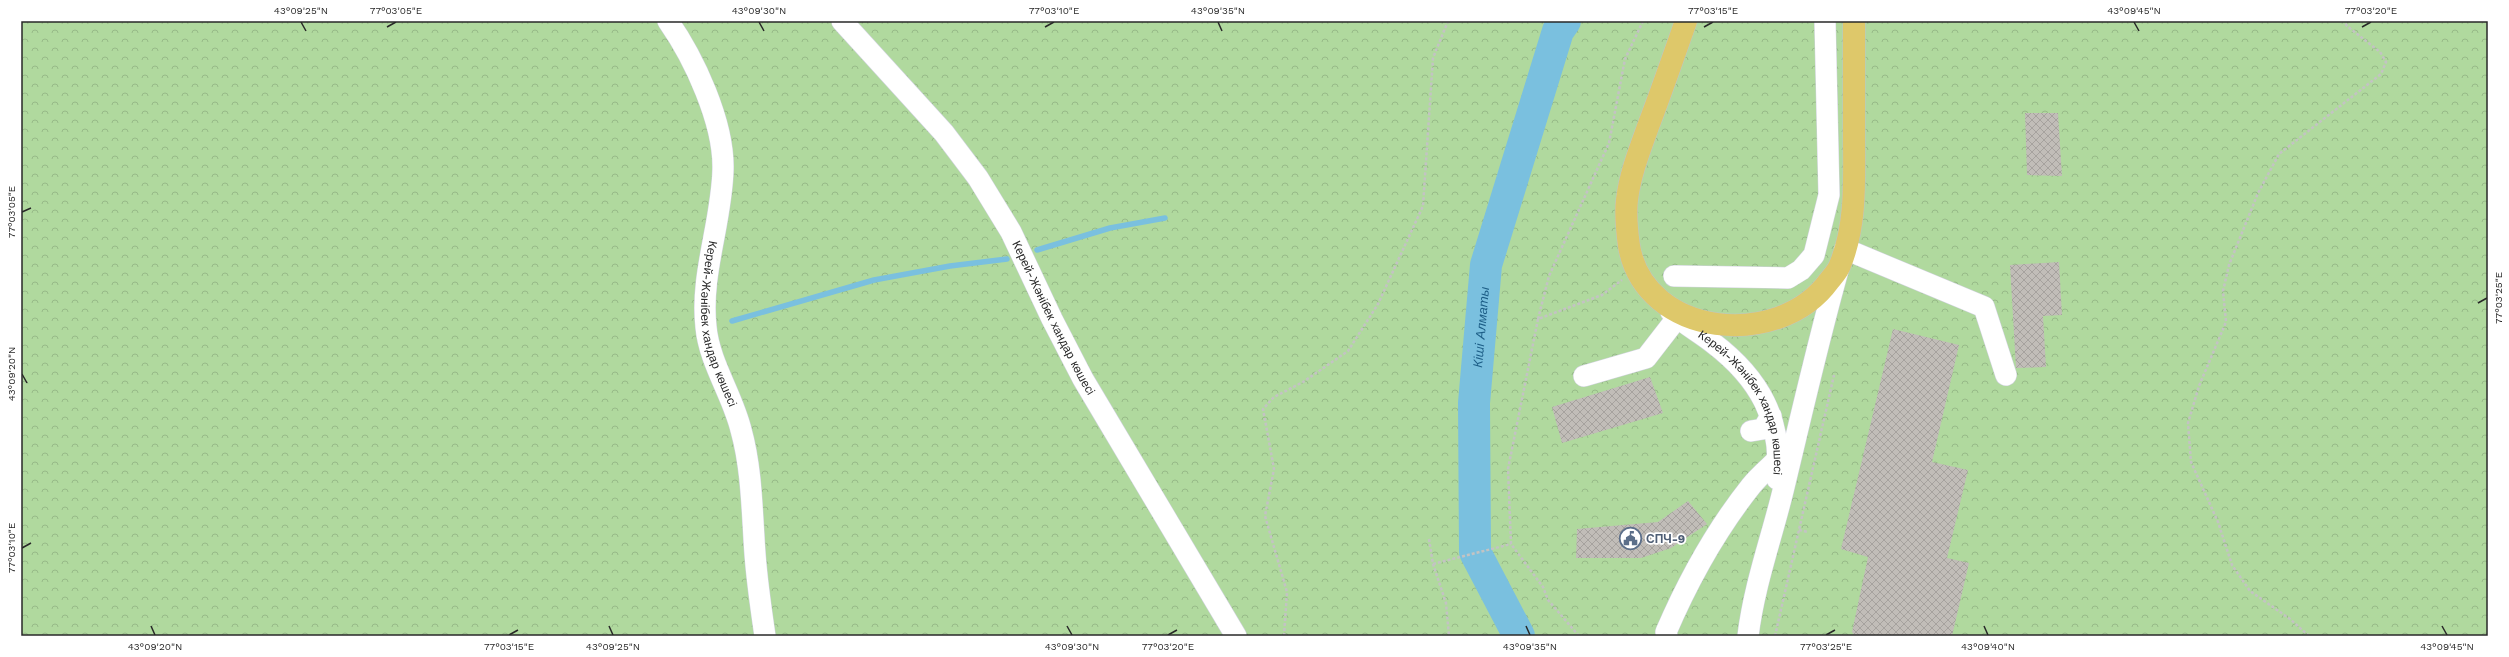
<svg xmlns="http://www.w3.org/2000/svg" width="2509" height="657" font-family="'Work Sans',sans-serif">
	<style>
		.forest { fill: url(#forest-crowns) }
		.lines { fill: none; stroke-linecap: round; stroke-linejoin: round }
		.stream { stroke: #7ac0df; stroke-width: 5.5 }
		.river { stroke: #7ac0df; stroke-width: 32 }
		.building { fill: url(#building-cross-hatch) }
		.minor-casing { stroke: #d1d3df; stroke-width: 22 }
		.major-casing { stroke: #c3c3c3; stroke-width: 23 }
		.path { stroke: #c3c3c3; stroke-width: 2.5; stroke-dasharray: 3 2; stroke-linecap: butt }
		.minor { stroke: #fff; stroke-width: 21 }
		.major { stroke: #dec86a; stroke-width: 22 }
		.ticks { fill: none; stroke: #282828; stroke-width: 1.5 }
		.labels { text-anchor: middle; stroke-width: 3.5; stroke-linejoin: round; paint-order: stroke }
		.street-label { font-size: 12px; fill: #282828; stroke: #fff }
		.service-label { font-size: 12px; font-weight: bold; fill: #4e5e75; stroke: #fff; text-anchor: start }
		.water-label { font-size: 13px; font-style: italic; fill: #1d5e87; stroke: #fff }
		.neatline { fill: none; stroke: #282828; stroke-width: 1.5 }
		.ticks-label { font-size: 10px; text-anchor: middle; fill: #282828 }
	</style>
	<defs>
		<pattern id="forest-crowns" width="20" height="18" patternUnits="userSpaceOnUse"><rect width="20" height="18" fill="#b0d99e"/><path d="M2 6a3 3 0 1 1 6 0M12 15a3 3 0 1 1 6 0" fill="none" stroke="#97ba88"/></pattern>
		<pattern id="building-cross-hatch" width="8" height="8" patternUnits="userSpaceOnUse"><rect width="8" height="8" fill="#c1bdb8"/><path d="M0 0l8 8M0 8l8-8" fill="none" stroke="#a6a29e"/></pattern>
	</defs>
	<rect width="100%" height="100%" fill="#e9e3db"/>
	<path class="forest" d="M21,21H2488V636H21Z"/>
	<g class="lines">
		<path class="stream" d="M1037,250L1110,228L1165,218
			M732,321L874,280L950,266L1007,259"/>
		<path class="river" id="s1" d="M1519,636L1475,552L1474,403L1486,265L1558,31L1565,21"/>
	</g>
	<path class="building" d="M2025,113H2058L2062,176L2027,175Z
		M2059,262L2062,315L2043,316L2046,367L2016,368L2010,265Z
		M1893,329L1959,345L1932,462L1968,470L1947,558L1969,563L1952,636H1855L1852,632L1868,557L1841,549Z
		M1650,377L1663,413L1562,443L1552,407Z
		M1688,501L1707,524L1671,548L1641,558H1576L1577,529L1658,522Z"/>
	<g class="lines">
		<defs>
			<g id="minor">
				<path id="s2" d="M668,21C694,58 724,122 723,169C722,222 700,274 706,327C709,362 733,396 741,430C752,469 752,513 755,554C757,581 761,609 765,636"/>
				<path id="s3" d="M842,21L944,133L978,178L1011,232L1052,319L1083,379L1236,636"/>
				<path d="M1845,249L1984,307L2006,375"/>
				<path d="M1674,276L1788,278L1801,270L1814,255L1829,195L1825,21"/>
				<path id="s4" d="M1671,312C1684,324 1699,332 1713,343C1759,378 1783,420 1777,479"/>
				<path d="M1584,376L1646,358L1677,318"/>
				<path d="M1751,431L1763,429L1771,416"/>
				<path d="M1667,636L1666,632C1688,581 1716,530 1751,486C1759,476 1770,467 1779,458"/>
				<path d="M1748,636C1754,586 1771,540 1783,491C1801,417 1818,341 1839,267"/>
			</g>
			<path id="major" d="M1686,21C1674,55 1662,90 1649,124C1640,149 1630,174 1627,200C1625,215 1627,231 1629,246C1645,338 1779,350 1829,281C1833,276 1838,271 1840,265C1857,224 1854,178 1854,135C1854,97 1854,59 1854,21"/>
		</defs>
		<use href="#minor" class="minor-casing"/>
		<use href="#major" class="major-casing"/>
		<path class="path" d="M1538,319L1549,276L1609,143L1625,59L1643,21
			M1799,530L1808,532
			M1429,539L1433,564L1446,603L1449,636
			M1433,564L1511,544
			M1284,636L1287,592L1265,516L1274,469L1263,409L1274,397L1303,382L1348,351L1378,304L1423,206L1433,58L1448,21
			M1579,636L1548,600L1543,587L1511,544L1508,469L1538,319L1602,295L1622,280
			M1775,636L1834,375
			M2309,636L2290,619L2250,591L2232,565L2218,522L2191,462L2188,423L2199,386L2226,322L2223,291L2229,265L2258,193L2279,154L2381,74L2386,62L2380,52L2347,26L2344,21"/>
		<use href="#minor" class="minor"/>
		<use href="#major" class="major"/>
	</g>
	<path class="ticks" d="M301,22L306,31M759,22L764,31M1218,22L1222,31M2134,22L2139,31M387,27L396,22M1045,27L1054,22M1704,27L1713,22M2362,27L2371,22M22,212L31,208M2478,303L2487,298M22,374L27,383M22,548L31,543M151,626L155,635M609,626L613,635M1067,626L1072,635M1526,626L1530,635M1984,626L1988,635M2442,626L2447,635M509,635L518,630M1168,635L1177,630M1826,635L1835,630"/>
	<defs>
		<symbol id="civic-ring" viewBox="-11 -11 22 22"><circle r="9.5" fill="#fff" stroke="#5c6f8a" stroke-width="1.5"/><path d="M-.6-6.5H3V-4.5H.6V-3L4-1V1h2V6H-6V1h2V-1L-.6-3ZM-1.2 2.5V6h2.4V2.5Z" fill="#5c6f8a"/></symbol>
	</defs>
	<g fill-rule="evenodd">
		<use href="#civic-ring" x="1618" y="526" width="25" height="25"/>
	</g>
	<g class="labels">
		<g class="street-label">
			<text dy="4" stroke="none"><textPath href="#s3" startOffset="367">Керей-Жәнібек хандар көшесі</textPath></text>
			<text dy="4" stroke="none"><textPath href="#s2" startOffset="318">Керей-Жәнібек хандар көшесі</textPath></text>
			<text dy="4" stroke="none"><textPath href="#s4" startOffset="121">Керей-Жәнібек хандар көшесі</textPath></text>
		</g>
		<g class="service-label">
			<text x="1646" y="543">СПЧ-9</text>
		</g>
		<g class="water-label">
			<text dy="5" stroke="none"><textPath href="#s1" startOffset="320">Кіші Алматы</textPath></text>
		</g>
	</g>
	<rect width="2509" height="657" fill="none" stroke="#ffffff" stroke-width="44"/>
	<rect x="22" y="22" width="2465" height="613" class="neatline"/>
	<g class="ticks-label">
		<text x="301" y="14">43°09'25"N</text>
		<text x="396" y="14">77°03'05"E</text>
		<text x="759" y="14">43°09'30"N</text>
		<text x="1054" y="14">77°03'10"E</text>
		<text x="1218" y="14">43°09'35"N</text>
		<text x="1713" y="14">77°03'15"E</text>
		<text x="2134" y="14">43°09'45"N</text>
		<text x="2371" y="14">77°03'20"E</text>
		<text transform="translate(11 212) rotate(-90)" y="4">77°03'05"E</text>
		<text transform="translate(2498 298) rotate(-90)" y="4">77°03'25"E</text>
		<text transform="translate(11 374) rotate(-90)" y="4">43°09'20"N</text>
		<text transform="translate(11 548) rotate(-90)" y="4">77°03'10"E</text>
		<text x="155" y="650">43°09'20"N</text>
		<text x="509" y="650">77°03'15"E</text>
		<text x="613" y="650">43°09'25"N</text>
		<text x="1072" y="650">43°09'30"N</text>
		<text x="1168" y="650">77°03'20"E</text>
		<text x="1530" y="650">43°09'35"N</text>
		<text x="1826" y="650">77°03'25"E</text>
		<text x="1988" y="650">43°09'40"N</text>
		<text x="2447" y="650">43°09'45"N</text>
	</g>
</svg>
